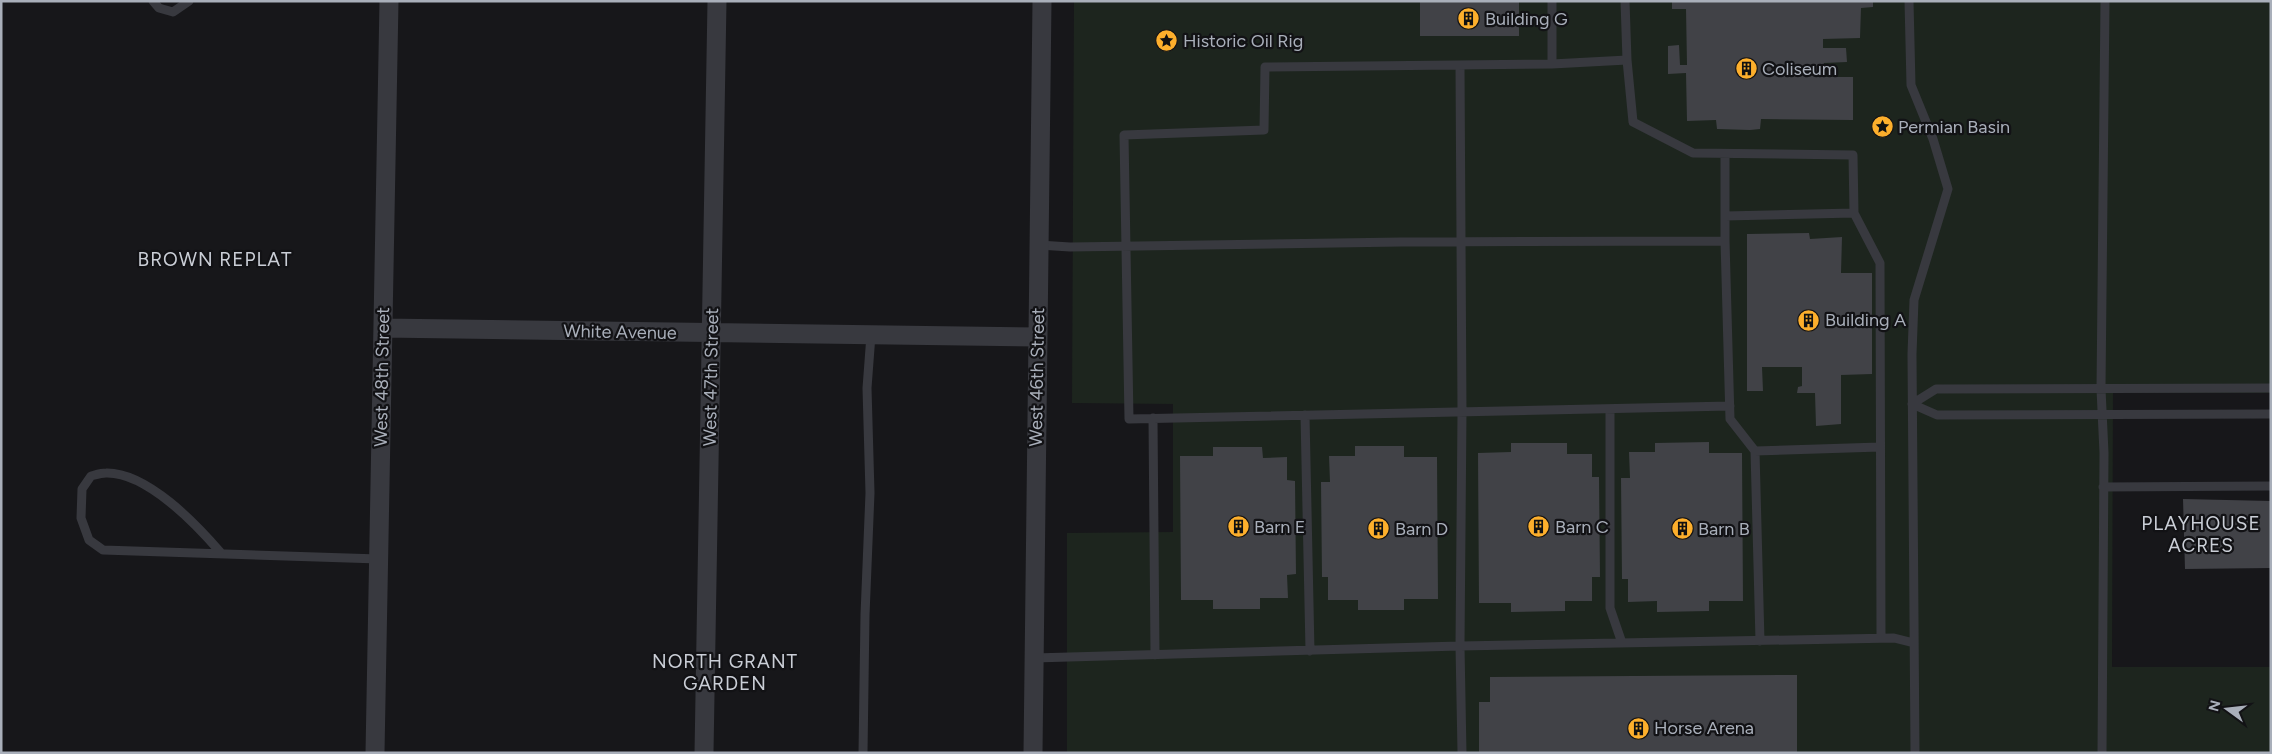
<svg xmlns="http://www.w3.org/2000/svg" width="2272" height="754" font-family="Figtree,sans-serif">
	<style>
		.green { fill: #1d251e }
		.building { fill: #414247 }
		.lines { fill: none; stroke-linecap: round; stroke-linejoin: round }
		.service { stroke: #38393f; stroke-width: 9 }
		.minor { stroke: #38393f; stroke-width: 19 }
		.labels { text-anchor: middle; stroke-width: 4.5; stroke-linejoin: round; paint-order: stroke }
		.poi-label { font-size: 18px; fill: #a9afba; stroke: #121215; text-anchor: start }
		.street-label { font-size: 18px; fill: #a9afba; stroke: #121215 }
		.neighbourhood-label { font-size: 19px; letter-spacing: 1px; fill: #caced6; stroke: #121215 }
	</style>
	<rect width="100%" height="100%" fill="#17171a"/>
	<path class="green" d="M1074,1H2271V393H2113L2112,667H2271V753H1067V533L1173,532V404L1072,403Z"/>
	<path class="building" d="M1420,1H1519V36H1420Z
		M1672,1H1873V7L1861,8L1860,38L1823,39V48H1846L1847,62L1824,63V77H1853V120L1761,119L1760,129L1750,130L1717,129L1716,120L1687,121L1686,73L1668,74V46L1679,45L1680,65H1687L1686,9H1672Z
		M1809,233L1810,239L1842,237L1841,273H1872V374L1841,375V424L1816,426L1815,393H1797L1798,387L1802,386V367H1762L1763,391H1747V234Z
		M1709,442V453H1742L1743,601H1709V611L1657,612V601L1628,602V579H1622L1621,478H1630L1629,452H1655V443Z
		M1511,443H1567V454H1592V477H1599L1600,577H1592V601H1565V611L1511,612V603H1479L1478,453L1511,452Z
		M1355,446H1404V457H1437L1438,599H1404V610H1358V600H1328V577H1322L1321,482H1330L1329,456H1355Z
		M1213,447H1262L1263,458L1287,457V480L1295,481L1296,574L1287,575L1288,598H1260V609H1213V600H1181L1180,456H1213Z
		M2183,499L2271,501V568L2185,569Z
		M1797,675V753H1479V702H1490V677Z"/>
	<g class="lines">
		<path class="service" d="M153,1L159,8L173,12L189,1
			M1552,1V64L1627,60
			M1625,1L1627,60L1633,122L1693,153L1853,155L1854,213L1725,216
			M1909,1L1911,85L1933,139L1948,189L1914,300L1912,354L1915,753
			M1552,64L1265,67L1264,130L1124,135L1129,419L1730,406
			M1460,65L1462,412L1460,646L1894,638L1914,643
			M1854,213L1880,263L1881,638
			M1725,241L1730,419L1755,451L1760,641
			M1039,245L1070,247L1401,242L1725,241V154
			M2271,388L1936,389L1912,404L1937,415L2271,414
			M1610,409V608L1622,643
			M1305,415L1310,651
			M1153,418L1155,655
			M1755,451L1880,447
			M2103,487L2271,486
			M221,553C197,525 147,472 106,473C101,473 95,475 91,476L82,489L81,518L89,540L103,550L379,559
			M1034,658L1460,646L1462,753
			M863,753L865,615L870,493L867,388L871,335
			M2102,753L2104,453L2101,389L2105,1"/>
		<path class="minor" d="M383,328L1038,337
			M375,753L389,1
			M704,753L717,1
			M1033,753L1042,1"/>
	</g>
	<defs>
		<symbol id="building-disc" viewBox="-11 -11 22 22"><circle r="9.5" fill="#fdaf2c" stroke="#121215"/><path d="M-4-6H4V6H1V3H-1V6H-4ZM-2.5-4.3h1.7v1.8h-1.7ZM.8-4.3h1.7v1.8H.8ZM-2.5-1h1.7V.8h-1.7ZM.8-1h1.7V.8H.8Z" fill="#111"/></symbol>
		<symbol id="sight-disc" viewBox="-11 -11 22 22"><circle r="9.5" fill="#fdaf2c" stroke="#121215"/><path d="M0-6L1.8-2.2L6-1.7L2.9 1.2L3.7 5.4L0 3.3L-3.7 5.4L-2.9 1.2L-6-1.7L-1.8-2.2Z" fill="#111"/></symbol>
	</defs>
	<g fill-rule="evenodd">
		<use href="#building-disc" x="1456" y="6" width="25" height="25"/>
		<use href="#sight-disc" x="1154" y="28" width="25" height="25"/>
		<use href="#building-disc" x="1734" y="56" width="25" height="25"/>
		<use href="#sight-disc" x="1870" y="114" width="25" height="25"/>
		<use href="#building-disc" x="1796" y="308" width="25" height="25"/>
		<use href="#building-disc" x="1226" y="514" width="25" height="25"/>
		<use href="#building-disc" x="1526" y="514" width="25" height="25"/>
		<use href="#building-disc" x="1366" y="516" width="25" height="25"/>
		<use href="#building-disc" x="1670" y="516" width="25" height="25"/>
		<use href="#building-disc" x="1626" y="716" width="25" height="25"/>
	</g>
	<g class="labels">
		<g class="poi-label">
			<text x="1485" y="25">Building G</text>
			<text x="1183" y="47">Historic Oil Rig</text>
			<text x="1762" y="75">Coliseum</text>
			<text x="1898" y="133">Permian Basin</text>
			<text x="1825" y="326">Building A</text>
			<text x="1254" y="533">Barn E</text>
			<text x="1555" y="533">Barn C</text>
			<text x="1395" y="535">Barn D</text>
			<text x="1698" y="535">Barn B</text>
			<text x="1654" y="734">Horse Arena</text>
		</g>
		<g class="street-label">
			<text transform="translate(620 332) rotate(1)" y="6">White Avenue</text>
			<text transform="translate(382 377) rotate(-89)" y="6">West 48th Street</text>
			<text transform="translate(711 377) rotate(-89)" y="6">West 47th Street</text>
			<text transform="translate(1037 377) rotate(-89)" y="6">West 46th Street</text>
		</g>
		<g class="neighbourhood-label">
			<text x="215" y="266">BROWN REPLAT</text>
			<text x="2201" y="530">PLAYHOUSE<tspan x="2201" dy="22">ACRES</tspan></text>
			<text x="725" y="668">NORTH GRANT<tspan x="725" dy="22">GARDEN</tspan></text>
		</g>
	</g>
	<rect width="2272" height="754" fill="none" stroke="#a9afba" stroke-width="5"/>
	<g transform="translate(2227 709) rotate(285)" stroke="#121215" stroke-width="4" paint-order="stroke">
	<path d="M0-4L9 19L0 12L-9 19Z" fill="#a9afba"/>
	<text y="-8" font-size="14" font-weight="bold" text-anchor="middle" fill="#a9afba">N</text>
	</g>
</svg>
